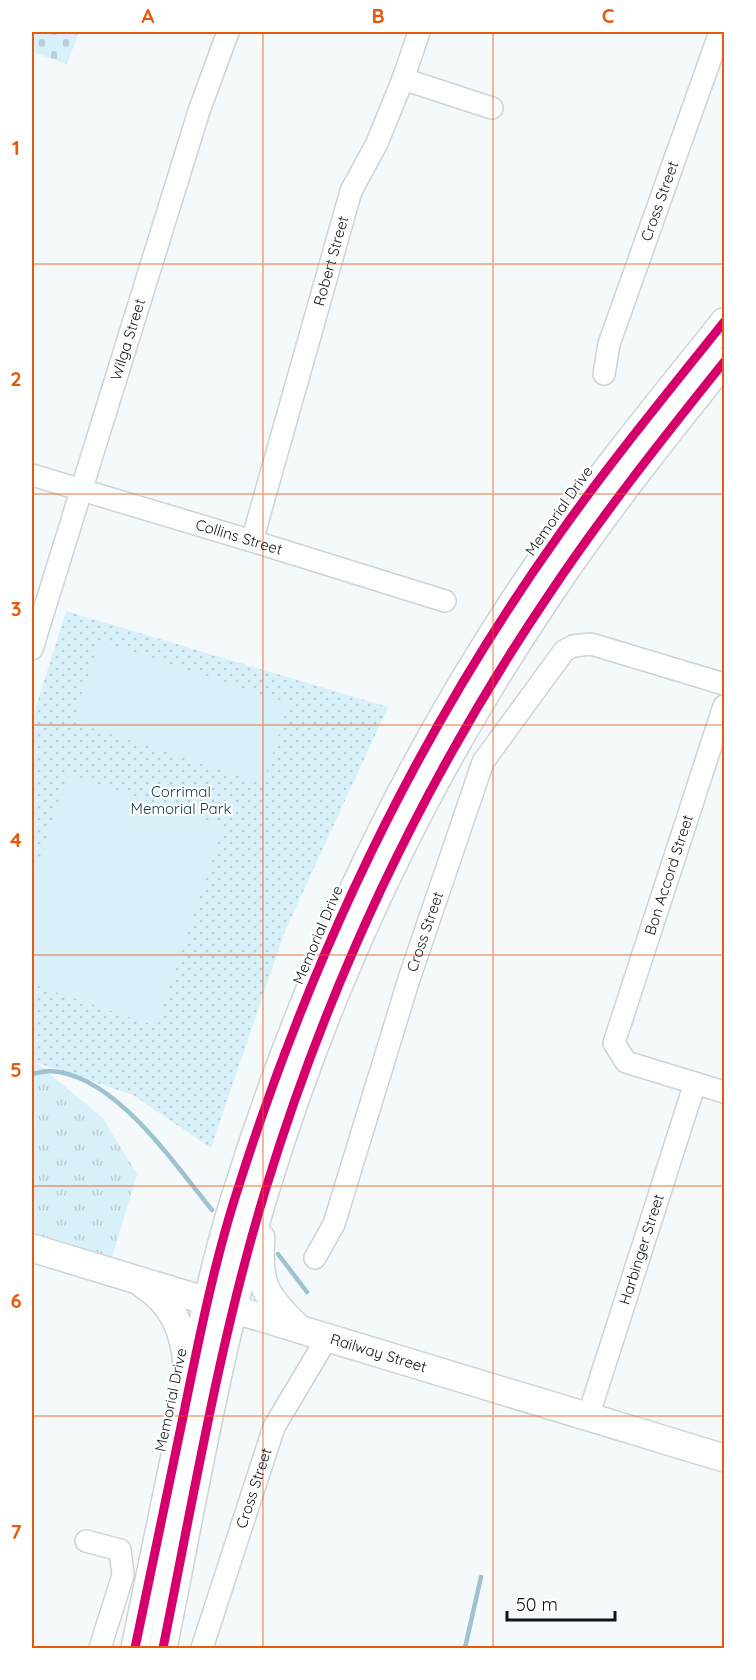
<svg xmlns="http://www.w3.org/2000/svg" width="756" height="1680" font-family="Quicksand,sans-serif">
	<style>
		.grass { fill: url(#grass-tufts) }
		.cemetery { fill: url(#cemetery-stones) }
		.park { fill: url(#park-dots) }
		.garden { fill: #d8f0f9 }
		.lines { fill: none; stroke-linecap: round; stroke-linejoin: round }
		.stream { stroke: #9fc2d0; stroke-width: 4.5 }
		.minor-casing { stroke: #ced4d6; stroke-width: 24 }
		.major-casing { stroke: #ced4d6; stroke-width: 30 }
		.minor { stroke: #fdfefe; stroke-width: 21 }
		.major { stroke: #fdfefe; stroke-width: 27 }
		.cycleway-casing { stroke: #fff; stroke-width: 13 }
		.cycleway { stroke: #d6006c; stroke-width: 9 }
		.grid { fill: none; stroke: #e8590c; stroke-width: 1.5; stroke-opacity: 0.55 }
		.labels { text-anchor: middle; stroke-width: 4.5; stroke-linejoin: round; paint-order: stroke }
		.street-label { font-size: 15px; fill: #0d1518; stroke: #fff }
		.park-label { font-size: 15px; fill: #0c3947; stroke: #fff }
		.neatline { fill: none; stroke: #e8590c; stroke-width: 2 }
		.grid-label { font-size: 20px; text-anchor: middle; font-weight: bold; fill: #e8590c }
	</style>
	<defs>
		<pattern id="grass-tufts" width="24" height="20" patternUnits="userSpaceOnUse" patternTransform="scale(1.5)"><rect width="24" height="20" fill="#d8f0f9"/><path d="M3 7l-1-3M5 7V3M7 7l1-3M15 17l-1-3M17 17v-4M19 17l1-3" fill="none" stroke="#b8cdd5"/></pattern>
		<pattern id="cemetery-stones" width="16" height="16" patternUnits="userSpaceOnUse" patternTransform="scale(1.5)"><rect width="16" height="16" fill="#d8f0f9"/><path d="M2 7V4a2 2 0 0 1 4 0v3zM10 15v-3a2 2 0 0 1 4 0v3z" fill="#b8cdd5"/></pattern>
		<pattern id="park-dots" width="8" height="8" patternUnits="userSpaceOnUse" patternTransform="scale(1.5)"><rect width="8" height="8" fill="#d8f0f9"/><path d="M2 2h.1M6 6h.1" fill="none" stroke="#b8cdd5" stroke-width="1.8" stroke-linecap="round"/></pattern>
	</defs>
	<rect width="100%" height="100%" fill="#f4f9fb"/>
	<path class="grass" d="M35,1062L102,1117L137,1174L112,1258L32,1234V1063Z"/>
	<path class="cemetery" d="M32,32H79L67,64L32,52Z"/>
	<path class="park" d="M66,611L388,707L285,931L211,1148L133,1095L35,1062L32,1063V720Z"/>
	<path class="garden" d="M99,642L289,703L263,783L73,722Z
		M69,774L224,826L156,1026L32,984V885Z"/>
	<g class="lines">
		<path class="stream" d="M32,1074C37,1073 44,1071 50,1071C115,1074 174,1164 212,1210
			M278,1254L307,1292
			M465,1648L481,1577"/>
		<defs>
			<g id="minor">
				<path d="M403,79L419,32"/>
				<path id="s1" d="M604,374L609,344L720,32"/>
				<path id="s2" d="M32,475L252,541L445,601"/>
				<path id="s3" d="M252,541L351,191L377,143L403,79L492,108"/>
				<path id="s4" d="M32,649L199,111L228,32"/>
				<path d="M724,706L614,1043L626,1062L724,1092"/>
				<path id="s5" d="M315,1258L334,1224L409,979L483,762L564,651L573,646L591,644L724,684"/>
				<path id="s6" d="M588,1417L695,1083"/>
				<path d="M86,1541L120,1550L123,1575L100,1648"/>
				<path id="s7" d="M202,1648L274,1427L327,1338"/>
			</g>
			<g id="major">
				<path d="M261,1238C257,1284 265,1296 297,1327"/>
				<path id="s8" d="M32,1248L724,1458"/>
				<path d="M144,1285C173,1303 185,1332 187,1366"/>
				<path d="M135,1648C151,1571 167,1494 183,1417C198,1344 212,1272 234,1201C308,963 416,735 561,532C612,460 669,391 724,322"/>
				<path d="M163,1648C194,1495 220,1338 266,1188C330,979 425,778 548,596C602,515 663,438 724,362"/>
			</g>
		</defs>
		<use href="#minor" class="minor-casing"/>
		<use href="#major" class="major-casing"/>
		<use href="#minor" class="minor"/>
		<use href="#major" class="major"/>
		<defs>
			<path id="cycleway" d="M135,1648C151,1571 167,1494 183,1417C198,1344 212,1272 234,1201C308,963 416,735 561,532C612,460 669,391 724,322
				M163,1648C194,1495 220,1338 266,1188C330,979 425,778 548,596C602,515 663,438 724,362"/>
		</defs>
		<use href="#cycleway" class="cycleway-casing"/>
		<use href="#cycleway" class="cycleway"/>
	</g>
	<path class="grid" d="M263,32V1648M493,32V1648M32,264H724M32,494H724M32,725H724M32,955H724M32,1186H724M32,1416H724"/>
	<g class="labels">
		<g class="street-label">
			<text dy="5" stroke="none"><textPath href="#s1" startOffset="182">Cross Street</textPath></text>
			<text dy="5" stroke="none"><textPath href="#s3" startOffset="291">Robert Street</textPath></text>
			<text dy="5" stroke="none"><textPath href="#s4" startOffset="324">Wilga Street</textPath></text>
			<text transform="translate(559 511) rotate(-55)" y="5">Memorial Drive</text>
			<text dy="5" stroke="none"><textPath href="#s2" startOffset="216">Collins Street</textPath></text>
			<text transform="translate(669 875) rotate(-72)" y="5">Bon Accord Street</text>
			<text dy="5" stroke="none"><textPath href="#s5" startOffset="345">Cross Street</textPath></text>
			<text transform="translate(318 935) rotate(-67)" y="5">Memorial Drive</text>
			<text dy="5" stroke="none"><textPath href="#s6" startOffset="176">Harbinger Street</textPath></text>
			<text dy="5" stroke="none"><textPath href="#s8" startOffset="362">Railway Street</textPath></text>
			<text transform="translate(171 1400) rotate(-78)" y="5">Memorial Drive</text>
			<text dy="5" stroke="none"><textPath href="#s7" startOffset="168">Cross Street</textPath></text>
		</g>
		<g class="park-label">
			<text x="181" y="797">Corrimal<tspan x="181" dy="17">Memorial Park</tspan></text>
		</g>
	</g>
	<rect width="756" height="1680" fill="none" stroke="#ffffff" stroke-width="66"/>
	<path d="M507 1611v9h108v-9" fill="none" stroke="#0d1518" stroke-width="3"/>
	<text x="516" y="1611" font-size="18" fill="#0d1518" stroke="#ffffff" stroke-width="4.5" paint-order="stroke">50 m</text>
	<rect x="33" y="33" width="690" height="1614" class="neatline"/>
	<g class="grid-label">
		<text x="148" y="23">A</text>
		<text x="378" y="23">B</text>
		<text x="608" y="23">C</text>
		<text x="16" y="155">1</text>
		<text x="16" y="386">2</text>
		<text x="16" y="616">3</text>
		<text x="16" y="847">4</text>
		<text x="16" y="1077">5</text>
		<text x="16" y="1308">6</text>
		<text x="16" y="1539">7</text>
	</g>
</svg>
